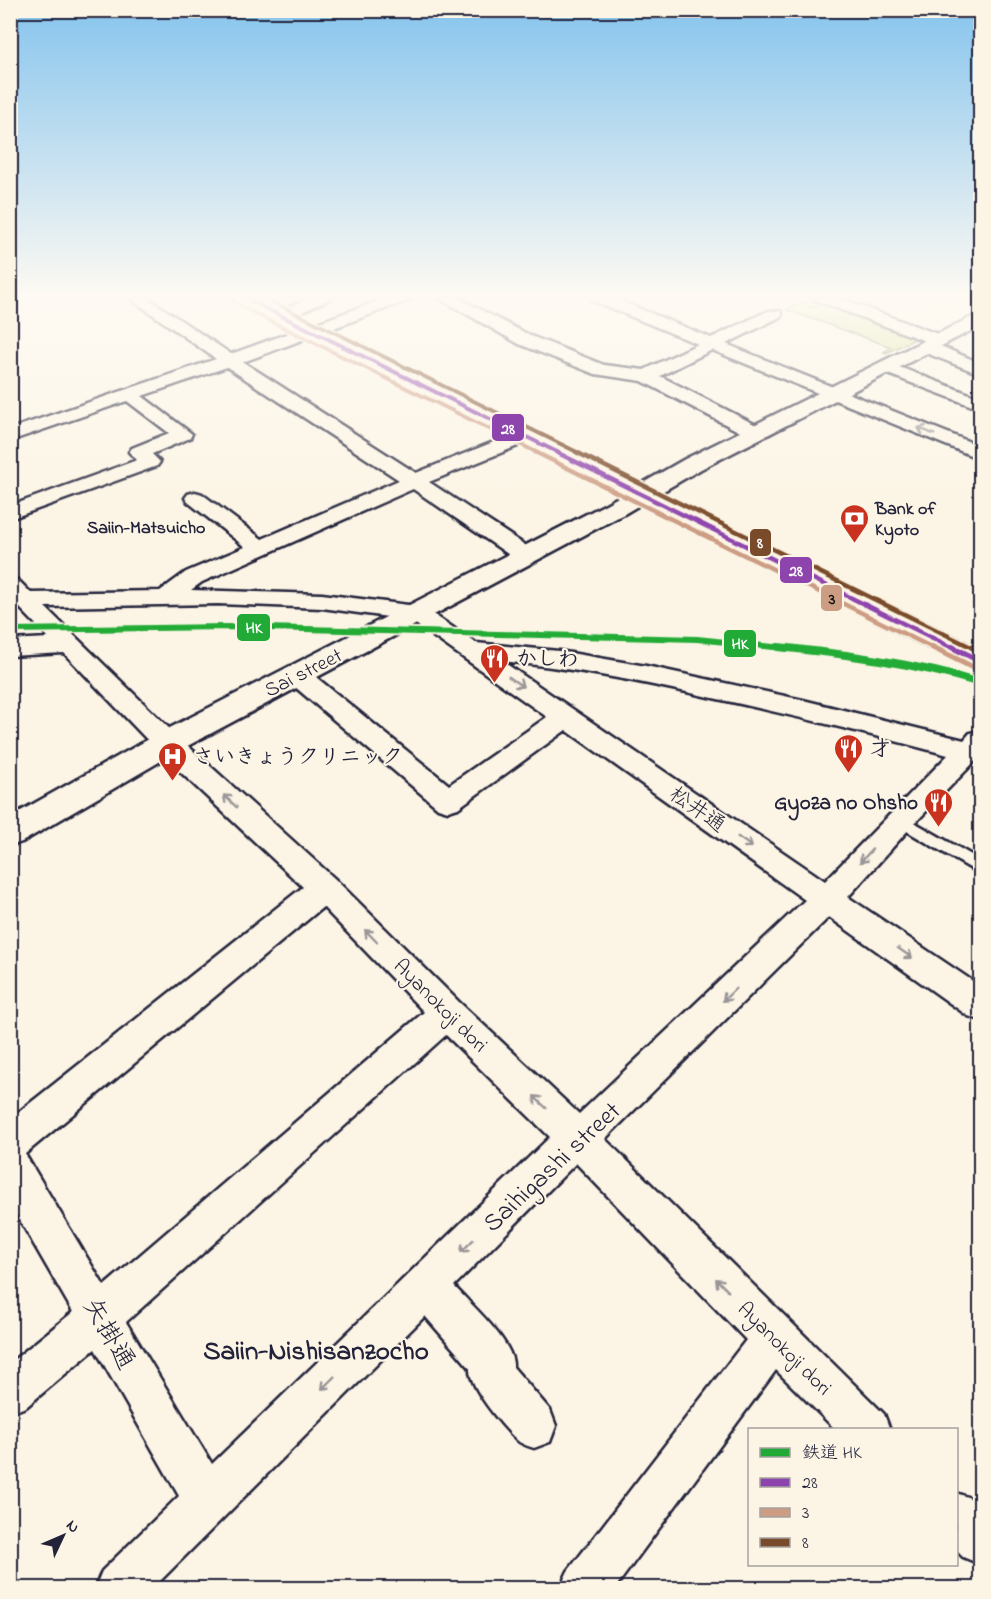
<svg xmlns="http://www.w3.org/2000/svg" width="991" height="1599" font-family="'Indie Flower','Klee One',sans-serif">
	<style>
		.built { fill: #eee2c8 }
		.green { fill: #d3e093; stroke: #7a8167; stroke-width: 1.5 }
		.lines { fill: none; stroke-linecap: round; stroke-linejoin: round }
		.lane-casing { stroke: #22223b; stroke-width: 5 }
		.street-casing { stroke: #22223b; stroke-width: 5 }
		.secondary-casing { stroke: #22223b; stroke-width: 5 }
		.primary-casing { stroke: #22223b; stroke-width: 5 }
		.lane { fill: #fcf5e5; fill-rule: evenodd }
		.street { fill: #fcf5e5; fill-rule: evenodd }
		.secondary { fill: #fcf5e5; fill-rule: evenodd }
		.primary { fill: #fcf5e5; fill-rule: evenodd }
		.bus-1-far2-casing { stroke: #fcf5e5; stroke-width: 7 }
		.bus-1-far1-casing { stroke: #fcf5e5; stroke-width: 8 }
		.bus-1-casing { stroke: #fcf5e5; stroke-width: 10 }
		.bus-2-far2-casing { stroke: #fcf5e5; stroke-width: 7 }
		.bus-2-far1-casing { stroke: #fcf5e5; stroke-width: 8 }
		.bus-2-casing { stroke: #fcf5e5; stroke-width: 10 }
		.bus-3-far2-casing { stroke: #fcf5e5; stroke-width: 7 }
		.bus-3-far1-casing { stroke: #fcf5e5; stroke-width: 8 }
		.bus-3-casing { stroke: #fcf5e5; stroke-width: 10 }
		.bus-1-far2 { stroke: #8e44ad; stroke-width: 4 }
		.bus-1-far1 { stroke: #8e44ad; stroke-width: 4.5 }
		.bus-1 { stroke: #8e44ad; stroke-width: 6 }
		.bus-2-far2 { stroke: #cc9c83; stroke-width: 4 }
		.bus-2-far1 { stroke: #cc9c83; stroke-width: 4.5 }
		.bus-2 { stroke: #cc9c83; stroke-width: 6 }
		.bus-3-far2 { stroke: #7a4b2a; stroke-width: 4 }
		.bus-3-far1 { stroke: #7a4b2a; stroke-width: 4.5 }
		.bus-3 { stroke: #7a4b2a; stroke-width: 6 }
		.rail-1-far1-casing { stroke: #fcf5e5; stroke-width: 10 }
		.rail-1-casing { stroke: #fcf5e5; stroke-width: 12 }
		.rail-1-far1 { stroke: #21ab36; stroke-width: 6 }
		.rail-1 { stroke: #21ab36; stroke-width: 8 }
		.oneway { stroke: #9a9698 }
		.labels { text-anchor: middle; stroke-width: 4.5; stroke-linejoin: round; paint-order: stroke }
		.far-poi-label { font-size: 18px; font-weight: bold; fill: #22223b; stroke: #fcf5e5; text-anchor: start }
		.far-neighbourhood-label { font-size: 18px; font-weight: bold; fill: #22223b; stroke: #fcf5e5 }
		.poi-label { font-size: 21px; font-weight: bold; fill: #22223b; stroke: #fcf5e5; text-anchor: start }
		.street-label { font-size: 21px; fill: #22223b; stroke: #fcf5e5 }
		.near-street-label { font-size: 26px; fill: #22223b; stroke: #fcf5e5 }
		.near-neighbourhood-label { font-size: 27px; font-weight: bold; fill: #22223b; stroke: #fcf5e5 }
		.line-badge { stroke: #fcf5e5; stroke-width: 2 }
		.badge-label { font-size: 16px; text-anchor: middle; font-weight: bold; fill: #fff }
		.pale-badge-label { font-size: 16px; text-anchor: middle; font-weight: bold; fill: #111 }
	</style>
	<rect width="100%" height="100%" fill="#fcf5e5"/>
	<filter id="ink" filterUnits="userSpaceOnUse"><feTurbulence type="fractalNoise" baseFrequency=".0167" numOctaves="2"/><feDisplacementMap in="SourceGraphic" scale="12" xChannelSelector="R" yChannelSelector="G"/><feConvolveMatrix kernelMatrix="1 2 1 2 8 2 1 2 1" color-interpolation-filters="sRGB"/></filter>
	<g filter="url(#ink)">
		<path class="built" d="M913,297H980V300L959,313Z"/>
		<path class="green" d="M801,303L816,308L825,303L836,307L835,309L917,338L886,353L884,352L891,347L787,310Z"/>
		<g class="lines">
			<defs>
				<path id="lane" d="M900,814L980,860V874L895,824L892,820L895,816Z"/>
				<path id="street" d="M128,297H146L231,354L389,297H411L409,300L243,362L416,473L516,433H530L533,437L530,441L429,482L534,551L537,556L534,561L526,563L518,561L413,489L202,582L191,590L322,594L416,606L424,608L476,643L559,651L646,666L803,700L964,740L970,733L980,731V756L910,828L848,897L980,986V1020L968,1016L829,917L605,1139L884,1414L890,1430H836L776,1370L615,1588H560L568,1571L746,1340L576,1163L454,1286C470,1304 515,1343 513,1367L550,1410L556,1426L550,1442L534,1448C528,1446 521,1444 517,1440C503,1427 468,1386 470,1368L425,1316L153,1588H95L102,1571L179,1496L95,1349L26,1407L10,1413V1363L73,1312L10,1203V1119L303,887L157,750L64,653L10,656V640L49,638L19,607L10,606V578L18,580L31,593L160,591L186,572L245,547L188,502L185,498L188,494L195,492L202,494L262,539L399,480L227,367L142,396L192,434L190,438L152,454L160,462L157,466L10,519V506L137,460L129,452L132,448L169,433L127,401L10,441V429L216,359ZM218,604L322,608L410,620L547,717L449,785L306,669L297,667L288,669L284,675L288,681L438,808L448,811L458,808L566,730L805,900L579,1114L459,1002L335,879L177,736L45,607ZM502,661C573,668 643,682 713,698C792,715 870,734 948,755L825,881ZM323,907L424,1012L104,1286L25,1154ZM446,1035L550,1137L212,1464L126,1322Z
					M312,297H334L286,319L280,321L272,316L274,313Z
					M437,297H456L531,336L604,365L644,370L698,344L591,300L589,297H611L711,338L768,311H780L782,314L780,317L726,344L980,446V459L712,350L660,376L762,428L764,432L762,436H748L642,381L595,374L519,344Z
					M813,297H836L946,337L948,341L946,345H938L980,363V374L921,351L919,347L921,343L928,342L815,300Z
					M886,362L980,398V409L880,371L877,367L880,363Z
					M956,1493L973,1499L980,1507V1564L963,1557L956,1550Z"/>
				<path id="secondary" d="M980,313V326L701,469L624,514L178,751L22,842L10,846V817L156,735L606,504L685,459Z"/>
				<path id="primary" d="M233,297H257L980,650V670L970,668L236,301Z"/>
			</defs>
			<use href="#lane" class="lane-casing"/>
			<use href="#street" class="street-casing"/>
			<use href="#secondary" class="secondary-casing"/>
			<use href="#primary" class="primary-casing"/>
			<use href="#lane" class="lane"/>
			<use href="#street" class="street"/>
			<use href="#secondary" class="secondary"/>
			<use href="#primary" class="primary"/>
			<defs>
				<path id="bus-1-far2" d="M243,297L559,453"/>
				<path id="bus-1-far1" d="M556,452L955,649"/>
				<path id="bus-1" d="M952,647L980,661"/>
				<path id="bus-2-far2" d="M238,305L538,453"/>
				<path id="bus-2-far1" d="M535,452L935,649"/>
				<path id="bus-2" d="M932,647L976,669"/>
				<path id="bus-3-far2" d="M263,297L579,453"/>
				<path id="bus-3-far1" d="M576,452L975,649"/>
				<path id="bus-3" d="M972,647L980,651"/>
			</defs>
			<use href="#bus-1-far2" class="bus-1-far2-casing"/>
			<use href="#bus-1-far1" class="bus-1-far1-casing"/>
			<use href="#bus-1" class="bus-1-casing"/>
			<use href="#bus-2-far2" class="bus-2-far2-casing"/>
			<use href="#bus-2-far1" class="bus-2-far1-casing"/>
			<use href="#bus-2" class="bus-2-casing"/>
			<use href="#bus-3-far2" class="bus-3-far2-casing"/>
			<use href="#bus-3-far1" class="bus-3-far1-casing"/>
			<use href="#bus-3" class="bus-3-casing"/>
			<use href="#bus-1-far2" class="bus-1-far2"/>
			<use href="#bus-1-far1" class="bus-1-far1"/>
			<use href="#bus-1" class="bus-1"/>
			<use href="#bus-2-far2" class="bus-2-far2"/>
			<use href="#bus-2-far1" class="bus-2-far1"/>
			<use href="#bus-2" class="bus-2"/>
			<use href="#bus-3-far2" class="bus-3-far2"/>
			<use href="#bus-3-far1" class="bus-3-far1"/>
			<use href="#bus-3" class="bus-3"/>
			<defs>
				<path id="rail-1-far1" d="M10,630L226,627L697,639L792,649"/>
				<path id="rail-1" d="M778,647C846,654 914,663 980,683"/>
			</defs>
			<use href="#rail-1-far1" class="rail-1-far1-casing"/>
			<use href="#rail-1" class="rail-1-casing"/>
			<use href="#rail-1-far1" class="rail-1-far1"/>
			<use href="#rail-1" class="rail-1"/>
		</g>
		<defs><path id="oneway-shaft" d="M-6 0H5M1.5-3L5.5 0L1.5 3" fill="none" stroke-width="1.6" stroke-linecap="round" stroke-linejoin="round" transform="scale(1.5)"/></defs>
		<g class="oneway">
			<use href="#oneway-shaft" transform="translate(926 431) rotate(-158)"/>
			<use href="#oneway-shaft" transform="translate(516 682) rotate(35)"/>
			<use href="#oneway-shaft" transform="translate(230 801) rotate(-137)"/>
			<use href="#oneway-shaft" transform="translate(745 842) rotate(35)"/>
			<use href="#oneway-shaft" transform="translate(866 856) rotate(133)"/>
			<use href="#oneway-shaft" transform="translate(371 936) rotate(-134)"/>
			<use href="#oneway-shaft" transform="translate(905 953) rotate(35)"/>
			<use href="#oneway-shaft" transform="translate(729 995) rotate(136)"/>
			<use href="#oneway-shaft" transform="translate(540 1102) rotate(-136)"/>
			<use href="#oneway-shaft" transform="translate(467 1246) rotate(135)"/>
			<use href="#oneway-shaft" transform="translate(722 1285) rotate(-135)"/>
			<use href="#oneway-shaft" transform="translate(328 1383) rotate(135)"/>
		</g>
	</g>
	<linearGradient id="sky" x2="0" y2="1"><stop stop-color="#86c4ed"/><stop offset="0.57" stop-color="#fefaf3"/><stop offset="1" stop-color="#fefaf3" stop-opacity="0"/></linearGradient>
	<rect width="991" height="521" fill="url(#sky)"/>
	<defs>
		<symbol id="bank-pin" viewBox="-11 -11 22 30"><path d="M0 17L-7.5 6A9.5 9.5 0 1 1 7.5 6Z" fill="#c8321e" stroke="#fcf5e5"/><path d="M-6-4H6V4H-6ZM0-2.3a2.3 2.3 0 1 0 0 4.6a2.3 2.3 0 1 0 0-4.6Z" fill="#fff"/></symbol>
		<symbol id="restaurant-pin" viewBox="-11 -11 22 30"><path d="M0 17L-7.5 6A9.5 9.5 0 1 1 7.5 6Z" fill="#c8321e" stroke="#fcf5e5"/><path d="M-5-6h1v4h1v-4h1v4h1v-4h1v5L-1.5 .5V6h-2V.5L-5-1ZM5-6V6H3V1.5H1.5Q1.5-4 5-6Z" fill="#fff"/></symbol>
		<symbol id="hospital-pin" viewBox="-11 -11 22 30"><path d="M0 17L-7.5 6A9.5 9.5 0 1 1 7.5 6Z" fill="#c8321e" stroke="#fcf5e5"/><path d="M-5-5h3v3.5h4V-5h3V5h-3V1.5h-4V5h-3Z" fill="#fff"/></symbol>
	</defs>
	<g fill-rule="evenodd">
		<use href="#bank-pin" x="838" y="502" width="33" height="45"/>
		<use href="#restaurant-pin" x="478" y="642" width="33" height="45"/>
		<use href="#restaurant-pin" x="832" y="732" width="33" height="45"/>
		<use href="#hospital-pin" x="156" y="740" width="33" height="45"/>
		<use href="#restaurant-pin" x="922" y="786" width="33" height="45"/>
	</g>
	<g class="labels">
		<g class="far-poi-label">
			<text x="875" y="514">Bank of<tspan x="875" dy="21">Kyoto</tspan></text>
		</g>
		<g class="far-neighbourhood-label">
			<text x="146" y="533">Saiin-Matsuicho</text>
		</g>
		<g class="poi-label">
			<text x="516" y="665">かしわ</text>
			<text x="870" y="755">才</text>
			<text x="193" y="763">さいきょうクリニック</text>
			<text x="918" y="809" text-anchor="end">Gyoza no Ohsho</text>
		</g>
		<g class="street-label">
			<text transform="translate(303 672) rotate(-27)" y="7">Sai street</text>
			<text transform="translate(698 809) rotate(35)" y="7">松井通</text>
			<text transform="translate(441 1005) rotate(45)" y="7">Ayanokoji dori</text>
			<text transform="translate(785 1348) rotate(45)" y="7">Ayanokoji dori</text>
		</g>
		<g class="near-street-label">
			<text transform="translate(551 1166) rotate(-43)" y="9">Saihigashi street</text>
			<text transform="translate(110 1333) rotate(60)" y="9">矢掛通</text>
		</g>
		<g class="near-neighbourhood-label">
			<text x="316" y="1359">Saiin-Nishisanzocho</text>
		</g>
	</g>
	<g class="line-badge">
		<rect x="491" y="413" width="34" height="29" rx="6" fill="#8e44ad"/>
		<rect x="749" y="528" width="23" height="29" rx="6" fill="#7a4b2a"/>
		<rect x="779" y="556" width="34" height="28" rx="6" fill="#8e44ad"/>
		<rect x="820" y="584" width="23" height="28" rx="6" fill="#cc9c83"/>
		<rect x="236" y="613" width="35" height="29" rx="6" fill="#21ab36"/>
		<rect x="723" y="629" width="34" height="29" rx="6" fill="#21ab36"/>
	</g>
	<g class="badge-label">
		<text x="508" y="434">28</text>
		<text x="760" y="548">8</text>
		<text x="796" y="576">28</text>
		<text x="254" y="633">HK</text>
		<text x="740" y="649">HK</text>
	</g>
	<g class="pale-badge-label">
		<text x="832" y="604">3</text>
	</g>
	<rect width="991" height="1599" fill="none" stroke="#fcf5e5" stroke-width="36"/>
	<rect x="18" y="18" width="955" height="1563" fill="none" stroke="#22223b" stroke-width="2" filter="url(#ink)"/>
	<rect x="748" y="1428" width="210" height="138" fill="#fcf5e5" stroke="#a5a1a1" stroke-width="1.5"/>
	<rect x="760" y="1448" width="30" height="9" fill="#21ab36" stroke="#a5a1a1" stroke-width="1.5"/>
	<text x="802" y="1458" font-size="18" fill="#22223b">鉄道 HK</text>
	<rect x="760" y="1478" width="30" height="9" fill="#8e44ad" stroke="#a5a1a1" stroke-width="1.5"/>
	<text x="802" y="1488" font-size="18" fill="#22223b">28</text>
	<rect x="760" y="1508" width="30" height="9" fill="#cc9c83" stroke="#a5a1a1" stroke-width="1.5"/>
	<text x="802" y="1518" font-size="18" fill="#22223b">3</text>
	<rect x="760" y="1538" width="30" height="9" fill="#7a4b2a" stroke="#a5a1a1" stroke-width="1.5"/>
	<text x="802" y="1548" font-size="18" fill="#22223b">8</text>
	<g transform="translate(63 1536) rotate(46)" stroke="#fcf5e5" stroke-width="4.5" paint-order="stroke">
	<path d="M0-4.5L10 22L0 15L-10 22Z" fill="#22223b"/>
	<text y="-9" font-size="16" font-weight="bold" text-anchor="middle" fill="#22223b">N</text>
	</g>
</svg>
